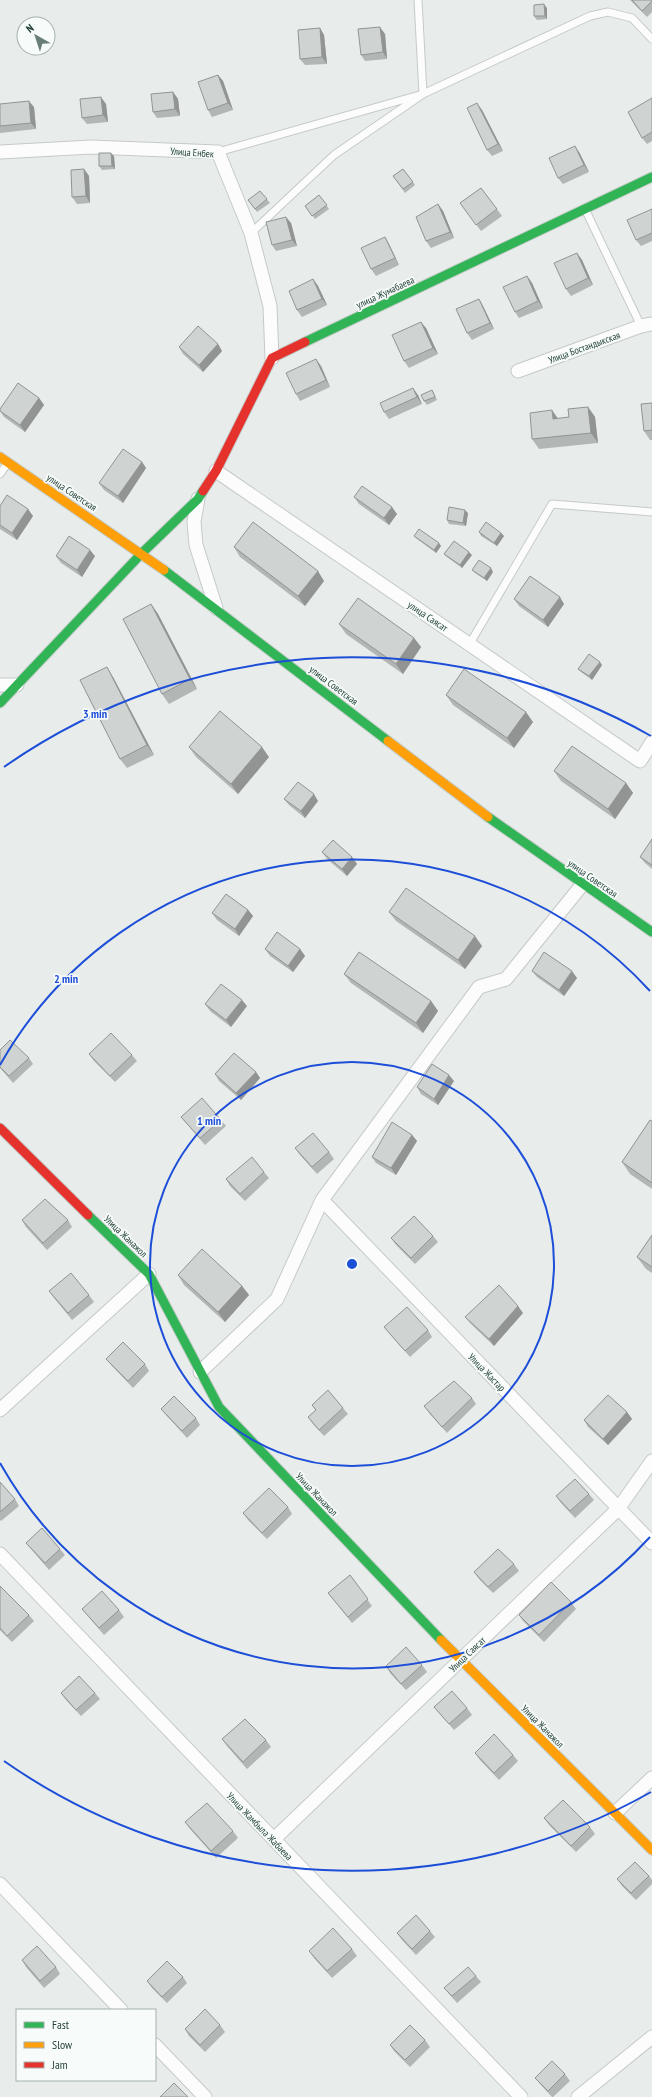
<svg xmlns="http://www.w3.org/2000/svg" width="652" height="2097" font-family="'PT Sans Narrow',sans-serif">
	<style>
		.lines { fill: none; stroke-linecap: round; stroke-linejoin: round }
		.lane-casing { stroke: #c5cac8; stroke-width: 9 }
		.street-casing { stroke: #c5cac8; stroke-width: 15 }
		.fast-casing { stroke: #c3cbc8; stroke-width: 11 }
		.slow-casing { stroke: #c3cbc8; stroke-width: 11 }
		.jam-casing { stroke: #c3cbc8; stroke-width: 11 }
		.lane { stroke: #fcfcfc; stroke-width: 7 }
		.street { stroke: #fcfcfc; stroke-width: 13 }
		.fast { stroke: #30b455; stroke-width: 9 }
		.slow { stroke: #ff9f0a; stroke-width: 9 }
		.jam { stroke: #e5322d; stroke-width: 9 }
		.wall { fill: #b2b6b5 }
		.shaded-wall { fill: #919493 }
		.building { fill: #cfd4d2; stroke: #919493 }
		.ring { fill: none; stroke: #1d4ed8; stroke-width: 2 }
		.labels { text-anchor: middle; stroke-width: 3.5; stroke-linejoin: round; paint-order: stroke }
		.street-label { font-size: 10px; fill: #24423a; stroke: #f7fbf9 }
		.centre { fill: #1d4ed8; stroke: #f7fbf9; stroke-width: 2 }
		.ring-label { font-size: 12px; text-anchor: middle; font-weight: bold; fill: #1d4ed8; stroke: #f7fbf9; stroke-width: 3.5; stroke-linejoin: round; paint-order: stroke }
	</style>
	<rect width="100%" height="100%" fill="#e8edeb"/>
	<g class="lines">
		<defs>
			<path id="lane" d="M218,152L423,94L590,16L608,12L632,18L652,39
				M585,209L641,326
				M251,233L334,155L423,94L418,0
				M0,474L8,463
				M469,645L552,504L652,512"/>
			<path id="street" d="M0,152L91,147L218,152L251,233L270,306L272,358
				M518,371L641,326L652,324
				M216,471L640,761L652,742
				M198,499L194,522L196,545L216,608
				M0,685H17
				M322,1200L652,1543
				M200,1372L277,1299L322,1200L479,987L506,979L582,885
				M0,1410L149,1274
				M0,1554L521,2097
				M615,1813L652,1778
				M274,1839L618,1509L652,1461
				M0,1884L121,2010
				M155,2045L205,2097
				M578,2097L652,2037"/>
			<path id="fast" d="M305,342L652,177
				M164,570L388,741
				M0,703L142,553L198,499L203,491
				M488,817L652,932
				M88,1215L149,1274L219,1407L441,1640"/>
			<path id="slow" d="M0,457L164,570
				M388,741L488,817
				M441,1640L652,1850"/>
			<path id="jam" d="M203,491L216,471L272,358L305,342
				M0,1128L88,1215"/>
		</defs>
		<use href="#lane" class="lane-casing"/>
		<use href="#street" class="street-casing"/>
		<use href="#fast" class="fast-casing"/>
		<use href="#slow" class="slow-casing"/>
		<use href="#jam" class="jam-casing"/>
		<use href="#lane" class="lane"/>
		<use href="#street" class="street"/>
		<use href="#fast" class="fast"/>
		<use href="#slow" class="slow"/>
		<use href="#jam" class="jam"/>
	</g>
	<path class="wall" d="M630,0H652V12L647,17Z
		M547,8V19L537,20L534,16Z
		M320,28L324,35L327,64L305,65L300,59Z
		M385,34L387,59L365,61L361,55Z
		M218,75L223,81L233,110L212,117L208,110Z
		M173,92L178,99L180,116L157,118L153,112Z
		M652,98V141L647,144L642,138Z
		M0,104L34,107L36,129L0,133Z
		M106,104L108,122L87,124L82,118Z
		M482,110L503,151L492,156L487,150Z
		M579,152L589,172L563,184L558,178Z
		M114,156L115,169L102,170L99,166Z
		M84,169L89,176L90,203L77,204L72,197Z
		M403,169L415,185L405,193L393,176Z
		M481,188L502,216L481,231L460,203Z
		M260,191L270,203L257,212L248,200Z
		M319,195L329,209L315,219L305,206Z
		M438,204L443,211L454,238L431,248L426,241Z
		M652,209V241L641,246L636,240Z
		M291,223L297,246L276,251L272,245Z
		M385,237L389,244L399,265L376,276L371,269Z
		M577,253L582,260L593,285L571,296L566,289Z
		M527,276L532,283L543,308L519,318L515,312Z
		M313,279L318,286L327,305L302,317L297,310Z
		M479,299L483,306L494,329L472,340L467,333Z
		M426,328L438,354L409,368L404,361Z
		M218,344L222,351L203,372L183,354L179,347Z
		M321,366L330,387L300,401L296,394Z
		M432,390L434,393L437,400L427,405L424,401Z
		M418,395L422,404L389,419L384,412Z
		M39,398L44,405L25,432L4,417L0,411V409Z
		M652,403V440H650L644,431Z
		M588,407L595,417L598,443L539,449L532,439L558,419L569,417Z
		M142,462L146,468L123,503L104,490L99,483Z
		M354,497L397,514L389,525L359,504Z
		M0,506L33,516L17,540L0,529Z
		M468,513L466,526L449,524L447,520Z
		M479,532L501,533L504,536L497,546L481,536Z
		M414,536L441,546L436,553L417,539Z
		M234,547L324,581L305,606L240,557Z
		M444,554L472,555L462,568L447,557Z
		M56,556H95L82,577L61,563Z
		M472,570L493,572L487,581L475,573Z
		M514,599L564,604L548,627L519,606Z
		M151,604L158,614L197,689L169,704L162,694Z
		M339,624L414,638L421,647L403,674L346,634Z
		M602,665L592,680L581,672L578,669Z
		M113,677L154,755L127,768L120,759Z
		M446,695L533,722L514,748L453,705Z
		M189,747L269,757L238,794L196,757Z
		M554,771L626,783L633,793L615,819L561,781Z
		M284,799L318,801L305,818L289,805Z
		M652,839V869L645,863L640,857Z
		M322,852L352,857L357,864L347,876L327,859Z
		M248,910L253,916L239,936L217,920L212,913Z
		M389,912L482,946L465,969L396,921Z
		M265,949H300L305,956L293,972L270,956Z
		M532,971L577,978L564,996L537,977Z
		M344,974L431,1001L438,1011L423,1033L351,983Z
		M205,1004L247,1006L231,1027L210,1011Z
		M0,1050L29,1058L33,1064L13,1083L0,1068Z
		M89,1054L132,1055L137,1061L115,1082L94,1061Z
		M256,1072L260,1078L241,1100L219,1081L215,1074Z
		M454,1081L438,1105L421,1094L417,1087Z
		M181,1117L221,1120L226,1126L205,1145L186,1123Z
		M652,1121V1189L630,1174L622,1162Z
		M412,1135L417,1141L396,1175L376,1163L372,1157Z
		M295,1148L329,1152L334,1159L317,1174L300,1155Z
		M264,1172L269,1178L245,1201L230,1186L226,1179Z
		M22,1220H68L72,1227L47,1250L26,1227Z
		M652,1235V1273L646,1269L637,1257Z
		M433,1236L438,1242L415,1264L396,1245L391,1238Z
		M178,1275L242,1286L249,1295L225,1322L184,1285Z
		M49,1291L89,1295L94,1302L72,1320L54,1298Z
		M523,1313L494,1346L470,1323L465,1317Z
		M384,1327L428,1330L432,1337L410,1357L389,1333Z
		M106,1359L145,1364L149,1371L133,1388L111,1365Z
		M472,1398L476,1404L447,1433L429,1413L424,1406Z
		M312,1405L343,1408L348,1414L324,1436L313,1424L308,1417L316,1411Z
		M161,1409L196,1418L200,1425L187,1438L166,1415Z
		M627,1412L632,1419L608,1445L588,1427L584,1420Z
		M0,1482L15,1499L19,1506L1,1521L0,1520Z
		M589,1494L594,1500L575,1518L561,1503L556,1496Z
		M288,1507L292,1514L267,1539L248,1520L243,1513Z
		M26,1543L60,1549L65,1555L49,1570L31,1549Z
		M514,1564L519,1571L493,1593L479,1579L474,1572Z
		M350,1575L372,1606L352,1623L328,1593Z
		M0,1586L29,1615L34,1621L12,1642L0,1630Z
		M571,1602L576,1609L544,1642L523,1621L519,1615Z
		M82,1609L119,1610L124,1617L104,1635L87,1615Z
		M422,1665L427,1672L406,1690L390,1673L386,1666Z
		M61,1693H95L100,1699L81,1716L66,1700Z
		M434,1707L467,1708L472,1715L454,1730L439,1713Z
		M222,1739L266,1740L271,1747L247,1769L227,1746Z
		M475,1753L513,1755L518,1761L499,1780L480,1760Z
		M544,1818L590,1827L595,1834L576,1852L549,1825Z
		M185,1822L233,1831L238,1838L216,1858L190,1829Z
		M649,1876L652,1880V1884L636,1900L622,1886L617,1879Z
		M430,1931L435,1937L416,1955L402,1940L397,1933Z
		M352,1949L357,1956L332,1978L314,1958L309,1951Z
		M22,1960L56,1967L60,1974L44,1988L26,1967Z
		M476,1976L481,1982L457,2003L449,1994L444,1988Z
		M183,1977L187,1983L167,2003L152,1988L147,1981Z
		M220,2025L225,2032L205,2052L189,2036L185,2029Z
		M425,2040L430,2047L410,2067L394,2051L390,2045Z
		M565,2074L570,2081L553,2097H552L540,2084L535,2078Z"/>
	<path class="shaded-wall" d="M544,4L547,8V19L545,16Z
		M380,27L385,34L387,59L383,52Z
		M320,28L324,35L327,64L322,57Z
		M218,75L223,81L233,110L228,103Z
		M173,92L178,99L180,116L175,109Z
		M101,97L106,104L108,122L103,115Z
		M29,101L34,107L36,129L31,123Z
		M477,103L482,110L503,151L498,144Z
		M575,146L579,152L589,172L584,165Z
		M111,153L114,156L115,169L112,166Z
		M84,169L89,176L90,203L86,196Z
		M438,204L443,211L454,238L450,232Z
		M286,217L291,223L297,246L292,240Z
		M385,237L389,244L399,265L395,258Z
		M577,253L582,260L593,285L588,278Z
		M527,276L532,283L543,308L538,301Z
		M313,279L318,286L327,305L322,299Z
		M479,299L483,306L494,329L490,323Z
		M421,322L426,328L438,354L433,348Z
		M218,344L222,351L203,372L199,365Z
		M316,359L321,366L330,387L326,380Z
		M413,388L418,395L422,404L417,397Z
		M39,398L44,405L25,432L20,425Z
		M588,407L595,417L598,443L591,433Z
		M552,410L559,420L553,419Z
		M142,462L146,468L123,503L118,496Z
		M392,507L397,514L389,525L384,518Z
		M28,509L33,516L17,540L12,533Z
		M465,510L468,513L466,526L463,523Z
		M501,533L504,536L497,546L494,543Z
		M439,543L441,546L436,553L434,550Z
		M90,550L95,556L82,577L77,570Z
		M469,552L472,555L462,568L460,565Z
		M491,568L493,572L487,581L484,578Z
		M318,571L324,581L305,606L298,596Z
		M560,597L564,604L548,627L543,620Z
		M151,604L158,614L197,689L190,679Z
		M414,638L421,647L403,674L396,664Z
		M600,662L602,665L592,680L589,676Z
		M107,667L113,677L154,755L147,745Z
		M526,712L533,722L514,748L507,738Z
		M262,747L269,757L238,794L231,784Z
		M626,783L633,793L615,819L608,809Z
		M314,794L318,801L305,818L301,811Z
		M352,857L357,864L347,876L342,869Z
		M248,910L253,916L239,936L235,929Z
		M475,936L482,946L465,969L458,960Z
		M300,949L305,956L293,972L288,966Z
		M572,971L577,978L564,996L559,990Z
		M242,1000L247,1006L231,1027L226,1020Z
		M431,1001L438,1011L423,1033L416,1023Z
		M256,1072L260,1078L241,1100L236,1093Z
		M449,1075L454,1081L438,1105L434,1099Z
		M412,1135L417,1141L396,1175L391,1168Z
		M242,1286L249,1295L225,1322L218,1312Z
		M518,1306L523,1313L494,1346L489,1339Z
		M627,1412L632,1419L608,1445L603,1439Z"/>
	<path class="building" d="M632,0H652V1L642,11Z
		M544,4L545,16H534V5Z
		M380,27L383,52L361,55L358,29Z
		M320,28L322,57L300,59L298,30Z
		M218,75L228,103L208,110L198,82Z
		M173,92L175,109L153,112L151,94Z
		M101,97L103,115L82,118L80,99Z
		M652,98V132L642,138L628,112Z
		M29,101L31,123L0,126V104Z
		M477,103L498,144L487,150L467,108Z
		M575,146L584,165L558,178L549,158Z
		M99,153H111L112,166H99Z
		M84,169L86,196L72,197L71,170Z
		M403,169L413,182L403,189L393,176Z
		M481,188L497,209L476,225L460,203Z
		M260,191L267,199L255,209L248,200Z
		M319,195L327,205L312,216L305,206Z
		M438,204L450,232L426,241L416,217Z
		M652,209V233L636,240L627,220Z
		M286,217L292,240L272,245L266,222Z
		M385,237L395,258L371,269L361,248Z
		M577,253L588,278L566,289L554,263Z
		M527,276L538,301L515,312L503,287Z
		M313,279L322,299L297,310L289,291Z
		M479,299L490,323L467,333L456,309Z
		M421,322L433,348L404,361L392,335Z
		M198,326L218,344L199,365L179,347Z
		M316,359L326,380L296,394L286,373Z
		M18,383L39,398L20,425L0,411V409Z
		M413,388L417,397L384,412L380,403Z
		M432,390L435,397L424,401L421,395Z
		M652,403V430L644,431L641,404Z
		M588,407L591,433L532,439L530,413L552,410L553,419L569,417L568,409Z
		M123,449L142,462L118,496L99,483Z
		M362,486L392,507L384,518L354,497Z
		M7,495L28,509L12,533L0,525V506Z
		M449,507L465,510L463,523L447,520Z
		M253,522L318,571L298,596L234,547Z
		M486,522L501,533L494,543L479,532Z
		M419,529L439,543L434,550L414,536Z
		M69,536L90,550L77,570L56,556Z
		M454,541L469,552L460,565L444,554Z
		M479,560L491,568L484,578L472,570Z
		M530,576L560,597L543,620L514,599Z
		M358,598L414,638L396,664L339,624Z
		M151,604L190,679L162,694L123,619Z
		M589,654L600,662L589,676L578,669Z
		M107,667L147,745L120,759L80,680Z
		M464,669L526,712L507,738L446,695Z
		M220,711L262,747L231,784L189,747Z
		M572,746L626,783L608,809L554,771Z
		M298,782L314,794L301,811L284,799Z
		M652,839V865L640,857Z
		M333,840L352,857L342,869L322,852Z
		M406,888L475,936L458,960L389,912Z
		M226,894L248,910L235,929L212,913Z
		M277,932L300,949L288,966L265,949Z
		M359,952L431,1001L416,1023L344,974Z
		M544,952L572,971L559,990L532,971Z
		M221,984L242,1000L226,1020L205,1004Z
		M111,1033L132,1055L110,1076L89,1054Z
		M10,1040L29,1058L9,1076L0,1067V1050Z
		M234,1053L256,1072L236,1093L215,1074Z
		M432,1064L449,1075L434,1099L417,1087Z
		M202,1098L221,1120L200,1138L181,1117Z
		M650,1120L652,1121V1183L622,1162Z
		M392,1122L412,1135L391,1168L372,1157Z
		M313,1133L329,1152L312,1167L295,1148Z
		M252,1157L264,1172L240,1194L226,1179Z
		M45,1199L68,1220L43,1243L22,1220Z
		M414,1216L433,1236L411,1258L391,1238Z
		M652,1235V1267L637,1257Z
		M202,1249L242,1286L218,1312L178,1275Z
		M71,1273L89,1295L68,1313L49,1291Z
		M499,1285L518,1306L489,1339L465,1317Z
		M407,1307L428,1330L405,1351L384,1327Z
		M123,1342L145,1364L128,1381L106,1359Z
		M454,1381L472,1398L442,1427L424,1406Z
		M328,1390L343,1408L319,1430L308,1417L316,1410L312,1405Z
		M608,1395L627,1412L603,1439L584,1420Z
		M174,1396L196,1418L182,1431L161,1409Z
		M575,1479L589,1494L570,1511L556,1496Z
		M0,1482L15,1499L0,1512Z
		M269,1488L288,1507L262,1533L243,1513Z
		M42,1528L60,1549L45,1563L26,1543Z
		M498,1549L514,1564L488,1587L474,1572Z
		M350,1575L368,1599L348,1617L328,1593Z
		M551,1582L571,1602L539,1635L519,1615Z
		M0,1586L29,1615L7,1636L0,1628Z
		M102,1591L119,1610L99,1628L82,1609Z
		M406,1647L422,1665L401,1684L386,1666Z
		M79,1676L95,1693L76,1710L61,1693Z
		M452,1691L467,1708L449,1724L434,1707Z
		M245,1719L266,1740L243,1762L222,1739Z
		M494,1734L513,1755L494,1773L475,1753Z
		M563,1800L590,1827L571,1846L544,1818Z
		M207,1803L233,1831L211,1851L185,1822Z
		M635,1862L649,1876L631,1893L617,1879Z
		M416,1915L430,1931L412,1949L397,1933Z
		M333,1928L352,1949L327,1971L309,1951Z
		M37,1946L56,1967L40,1981L22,1960Z
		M167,1961L183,1977L162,1997L147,1981Z
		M468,1967L476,1976L452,1996L444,1988Z
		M205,2009L220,2025L200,2045L185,2029Z
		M410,2025L425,2040L405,2060L390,2045Z
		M552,2061L565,2074L548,2091L535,2078Z
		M174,2083L188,2097H160Z"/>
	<g class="ring">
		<circle cx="352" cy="1264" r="202"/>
		<path d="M650 1537A404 404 0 0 1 0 1463M0 1065A404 404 0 0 1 650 991"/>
		<path d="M651 1792A607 607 0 0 1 4 1761M4 767A607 607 0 0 1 651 736"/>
	</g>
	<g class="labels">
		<g class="street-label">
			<text transform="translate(192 152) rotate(4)" y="4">Улица Енбек</text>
			<text transform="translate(385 292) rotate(-25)" y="4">улица Жумабаева</text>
			<text transform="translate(584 347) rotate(-20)" y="4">Улица Бостандыкская</text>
			<text transform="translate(72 492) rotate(34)" y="4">улица Советская</text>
			<text transform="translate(428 616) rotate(34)" y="4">улица Саясат</text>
			<text transform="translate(334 685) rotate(37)" y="4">улица Советская</text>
			<text transform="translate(593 878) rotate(35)" y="4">улица Советская</text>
			<text transform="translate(126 1236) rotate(44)" y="4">Улица Жанажол</text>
			<text transform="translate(487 1372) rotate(46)" y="4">Улица Жастар</text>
			<text transform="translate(317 1494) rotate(46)" y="4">Улица Жанажол</text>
			<text transform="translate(467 1654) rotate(-44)" y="4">Улица Саясат</text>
			<text transform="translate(543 1726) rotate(45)" y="4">Улица Жанажол</text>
			<text transform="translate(260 1826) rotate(46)" y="4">Улица Жамбыла Жабаева</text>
		</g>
	</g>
	<circle cx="352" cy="1264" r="6" class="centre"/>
	<g class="ring-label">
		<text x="95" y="718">3 min</text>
		<text x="66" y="983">2 min</text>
		<text x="209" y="1125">1 min</text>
	</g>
	<rect x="16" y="2009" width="140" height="72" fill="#f7fbf9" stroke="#a3b1ad"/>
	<rect x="24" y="2022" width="20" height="6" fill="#30b455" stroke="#a3b1ad"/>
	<text x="52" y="2029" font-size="12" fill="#24423a">Fast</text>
	<rect x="24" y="2042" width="20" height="6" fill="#ff9f0a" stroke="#a3b1ad"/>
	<text x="52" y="2049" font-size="12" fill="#24423a">Slow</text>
	<rect x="24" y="2062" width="20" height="6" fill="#e5322d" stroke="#a3b1ad"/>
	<text x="52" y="2069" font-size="12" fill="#24423a">Jam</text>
	<g transform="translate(36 36) rotate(321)"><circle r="19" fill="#f7fbf9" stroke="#a3b1ad"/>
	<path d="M0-3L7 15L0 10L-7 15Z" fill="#697e78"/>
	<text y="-6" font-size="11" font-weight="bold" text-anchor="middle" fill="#24423a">N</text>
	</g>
</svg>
